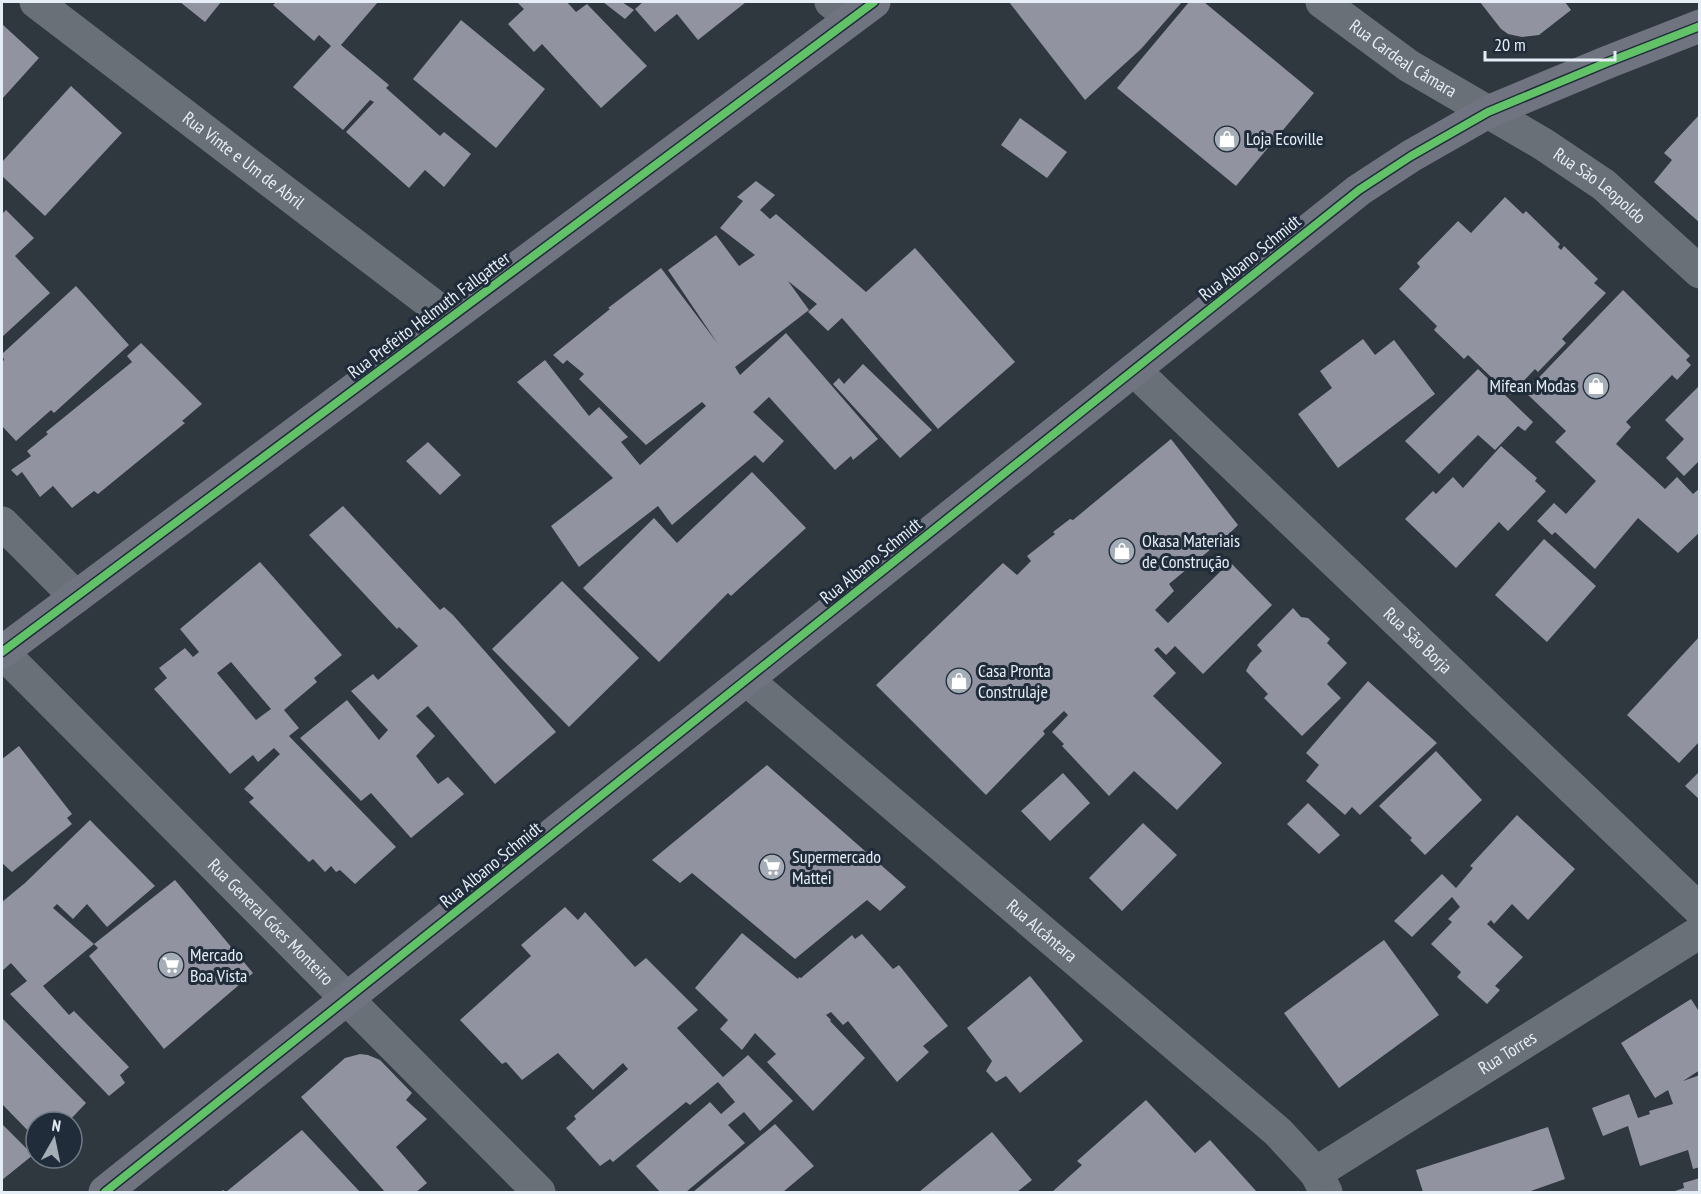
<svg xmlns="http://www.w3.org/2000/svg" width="1701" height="1194" font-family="'PT Sans Narrow',sans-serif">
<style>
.building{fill:#9193a0;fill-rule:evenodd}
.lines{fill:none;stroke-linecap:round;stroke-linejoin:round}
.minor{stroke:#6a7077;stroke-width:33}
.tertiary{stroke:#6a7077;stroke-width:33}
.primary{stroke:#707380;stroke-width:33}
.cycleway-casing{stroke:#202c3a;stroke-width:11}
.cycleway{stroke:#61c268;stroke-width:8}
.labels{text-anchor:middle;stroke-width:6;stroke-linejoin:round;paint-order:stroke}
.street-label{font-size:18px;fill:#e5edf7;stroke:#202c3a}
.poi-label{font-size:18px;fill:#e5edf7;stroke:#202c3a;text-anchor:start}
</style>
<rect width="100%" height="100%" fill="#2f373f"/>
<g class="building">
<path d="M180,2H221L205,22Z"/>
<path d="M276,2H378L341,45L389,85L386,88L440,136L444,132L471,154L444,187L425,170L409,188L346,132L374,102L370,100L343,130L293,87L331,46L319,35L314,41L273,5Z"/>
<path d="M517,2H567L576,12L587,4L647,66L601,108L542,44L534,52L508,24L524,9Z"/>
<path d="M603,2H622L634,10L625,19Z"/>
<path d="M643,2H746L698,40L677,14L655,32L635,9Z"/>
<path d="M1009,2H1182L1141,49L1085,100Z"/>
<path d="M1189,2H1204L1314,93L1236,186L1117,88Z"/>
<path d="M1480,2H1565L1571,10L1539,35L1522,37L1508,34L1501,29Z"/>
<path d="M461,20L545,89L496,148L413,79Z"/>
<path d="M2,24L39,58L2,99Z"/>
<path d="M71,86L122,133L45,216L2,176V162Z"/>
<path d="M1700,114V223L1654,182L1672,160L1664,153Z"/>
<path d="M1020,118L1067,152L1047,178L1001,145Z"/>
<path d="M756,181L775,195L760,210L770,219L776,214L866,292L915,248L1015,362L938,429L842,318L828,331L808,312L817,304L788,281L809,310L735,367L740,375L786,333L878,439L853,460L851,456L835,470L769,397L753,412L784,441L763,463L755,455L672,525L658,506L579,567L551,526L613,478L517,382L545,360L589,416L599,407L628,437L621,442L640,465L706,406L702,402L646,445L579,379L584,374L567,360L563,364L553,355L610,309L608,308L661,268L718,344L668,270L716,235L739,266L755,255L720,228L743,201L737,197Z"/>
<path d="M1505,197L1523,214L1526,211L1560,244L1558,247L1561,250L1564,246L1598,279L1594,283L1606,293L1562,339L1566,343L1538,372L1535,369L1510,395L1468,355L1464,359L1434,330L1437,326L1399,289L1420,267L1417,263L1458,221L1471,233Z"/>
<path d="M6,210L34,238L15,256L50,293L2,337V214Z"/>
<path d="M76,286L129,345L54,413L51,410L16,441L2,426V362L4,360L2,354Z"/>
<path d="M1623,290L1690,356L1686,360L1691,365L1677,380L1672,375L1626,422L1631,427L1616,444L1665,489L1677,477L1693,494L1700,488V532L1678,553L1638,518L1595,569L1555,532L1552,535L1537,521L1554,503L1566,514L1596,481L1555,442L1566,431L1525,392Z"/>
<path d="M1363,339L1375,355L1394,340L1435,394L1338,468L1298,414L1332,388L1320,371Z"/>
<path d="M141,343L202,404L182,421L185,423L98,494L94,491L72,508L53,486L40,497L22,472L17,476L11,470L31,456L27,451L48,434L46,432L132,362L127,356Z"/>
<path d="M863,364L932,430L900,458L833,384L839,378L844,384Z"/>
<path d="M1478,369L1533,422L1525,431L1518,426L1495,450L1478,435L1439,474L1405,441Z"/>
<path d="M1700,385V460L1684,476L1666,458L1684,439L1665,420Z"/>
<path d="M1171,439L1238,525L1218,545L1217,544L1169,584L1174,591L1155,610L1168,623L1230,562L1272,605L1203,674L1175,646L1166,655L1158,647L1154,650L1176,673L1153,696L1222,763L1177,810L1134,771L1109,796L1062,746L1064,744L1052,732L1068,715L1064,711L1043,731L1045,734L986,795L876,685L1003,563L1017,575L1031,561L1027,556L1055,534L1053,532L1070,519L1073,520Z"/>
<path d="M428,442L461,475L440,495L406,461Z"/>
<path d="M1501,446L1537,478L1535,481L1546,491L1508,531L1499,522L1456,568L1405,519L1433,491L1436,494L1453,477L1463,488Z"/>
<path d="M752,472L806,528L731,596L728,593L659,662L583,588L654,518L677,543Z"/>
<path d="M343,506L440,610L444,607L453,615L556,732L495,784L428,706L416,716L435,736L416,756L438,784L448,777L464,794L411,838L371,793L361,801L300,738L347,700L379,740L388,730L351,691L373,674L378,680L418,646L399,627L397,629L309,535Z"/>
<path d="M1544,539L1596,586L1547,642L1495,595Z"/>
<path d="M260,562L342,655L314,678L317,682L284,710L299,728L289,736L396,847L355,884L340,870L336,872L331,866L325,872L313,859L309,862L249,802L254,798L244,789L280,754L274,748L258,762L253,755L230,774L154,689L167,678L159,668L185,648L193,657L199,652L180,629ZM231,662L271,709L256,720L217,673Z"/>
<path d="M562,581L639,658L569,727L492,649Z"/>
<path d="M1293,608L1301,617L1308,618L1330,639L1327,643L1347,663L1327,684L1341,698L1302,736L1264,698L1268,694L1246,671L1250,663L1262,651L1257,645Z"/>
<path d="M1700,636V741L1679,763L1627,715Z"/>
<path d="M1368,681L1437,743L1360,815L1352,807L1345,815L1306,781L1319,765L1306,753Z"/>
<path d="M19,746L72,814L67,818L72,824L12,872L2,863V759Z"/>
<path d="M1436,751L1482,800L1425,855L1410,840L1412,838L1379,806Z"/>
<path d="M767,765L906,887L880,911L867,900L795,959L692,873L680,883L652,860Z"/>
<path d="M1700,771V800L1685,786Z"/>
<path d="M1063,773L1090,803L1050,841L1021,811Z"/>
<path d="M1308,803L1340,835L1319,854L1287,824Z"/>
<path d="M1517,815L1575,869L1528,920L1512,904L1494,924L1491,920L1487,924L1523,957L1495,986L1500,990L1487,1004L1457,977L1461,972L1431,944L1452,922L1448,919L1460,907L1452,897L1412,937L1394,921L1442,874L1456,888L1473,868L1470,866Z"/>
<path d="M90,820L155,886L107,927L87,904L73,919L57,904L53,908L94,944L43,986L69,1015L74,1011L129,1067L120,1075L125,1083L109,1096L10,994L27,981L11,963L2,971V902L25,883Z"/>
<path d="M1143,823L1177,855L1122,911L1089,878Z"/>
<path d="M175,880L253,973L164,1049L89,956L98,948L94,944Z"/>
<path d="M565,907L578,920L585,912L635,967L646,958L698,1010L677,1028L723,1077L748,1055L793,1101L760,1131L744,1112L728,1125L745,1143L686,1192H660L636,1166L710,1102L721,1114L735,1102L718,1082L690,1105L686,1102L613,1162L610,1159L600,1166L566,1128L576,1119L574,1116L628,1069L623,1063L593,1090L558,1053L522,1080L506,1062L502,1064L460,1020L531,956L521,945Z"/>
<path d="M742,933L798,979L799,977L801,978L852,935L855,939L862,934L893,969L899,965L948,1026L923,1046L929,1052L897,1082L848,1021L843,1025L831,1012L826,1015L831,1020L830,1021L865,1058L813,1111L767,1062L776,1054L755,1033L742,1050L720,1029L728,1020L695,988Z"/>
<path d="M1384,940L1439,1015L1339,1088L1284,1013Z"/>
<path d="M1030,976L1083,1041L1020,1093L1006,1076L996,1082L986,1071L992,1061L967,1028Z"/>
<path d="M1691,999L1700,1013V1070L1683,1081L1700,1075V1167L1693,1169L1688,1150L1640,1166L1628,1126L1603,1136L1592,1108L1629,1094L1638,1118L1650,1114L1649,1111L1673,1104L1668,1090L1655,1098L1621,1043Z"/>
<path d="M3,1019L86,1103L68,1122H36V1139L2,1104Z"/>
<path d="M360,1054L368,1055L380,1060L412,1093L406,1100L427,1119L396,1147L427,1183L416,1192H385L301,1097L345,1058Z"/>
<path d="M1146,1100L1195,1153L1210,1140L1257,1192H1052L1082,1165L1077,1161Z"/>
<path d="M2,1124L33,1155L2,1180Z"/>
<path d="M775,1124L814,1166L783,1192H693Z"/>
<path d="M1548,1127L1565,1179L1528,1192H1423L1416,1170Z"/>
<path d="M302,1130L360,1192H220L223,1190L226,1192Z"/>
<path d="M992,1132L1032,1180L1017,1192H919Z"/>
<path d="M1700,1178V1192H1672L1684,1188L1683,1183Z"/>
</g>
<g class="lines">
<g class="minor">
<path id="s1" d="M36,2L450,318"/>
<path d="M831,2L852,18"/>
<path id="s2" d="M1322,2L1409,66L1488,112"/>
<path id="s3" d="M1134,370L1700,910"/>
<path d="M2,523L76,597"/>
<path id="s4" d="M2,652L539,1192"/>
<path id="s5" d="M747,680L1278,1132L1316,1173L1326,1192"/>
<path id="s6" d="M1316,1173L1700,932"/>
</g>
<path class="tertiary" id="s7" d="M1488,112L1543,144L1604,185L1700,272"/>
<g class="primary">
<path d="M2,652L874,2"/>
<path d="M105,1192L1359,190L1411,156L1488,112L1608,62L1700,26"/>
</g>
<g class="cycleway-casing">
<g id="cycleway">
<path d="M2,652L874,2"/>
<path d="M105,1192L1359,190L1411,156L1488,112L1608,62L1700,26"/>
</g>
</g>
<use href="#cycleway" class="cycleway"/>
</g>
<defs>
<g id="shop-disc" transform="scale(1.35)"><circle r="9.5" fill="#a5adb7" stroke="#202c3a"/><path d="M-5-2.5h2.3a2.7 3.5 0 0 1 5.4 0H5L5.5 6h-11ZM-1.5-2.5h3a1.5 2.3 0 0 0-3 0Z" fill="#fff"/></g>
<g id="supermarket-disc" transform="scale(1.35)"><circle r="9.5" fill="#a5adb7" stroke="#202c3a"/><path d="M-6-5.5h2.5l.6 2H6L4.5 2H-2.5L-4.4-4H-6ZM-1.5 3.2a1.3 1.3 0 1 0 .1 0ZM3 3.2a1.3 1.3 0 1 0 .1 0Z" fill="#fff"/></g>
</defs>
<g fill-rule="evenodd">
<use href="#shop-disc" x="1227" y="139"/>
<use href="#shop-disc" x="1596" y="386"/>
<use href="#shop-disc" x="1122" y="551"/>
<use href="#shop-disc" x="959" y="681"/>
<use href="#supermarket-disc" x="772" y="867"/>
<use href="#supermarket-disc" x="171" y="965"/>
</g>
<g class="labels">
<g class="street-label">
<text dy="6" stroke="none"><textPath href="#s2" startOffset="99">Rua Cardeal Câmara</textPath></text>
<text dy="6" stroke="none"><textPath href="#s1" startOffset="261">Rua Vinte e Um de Abril</textPath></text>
<text dy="6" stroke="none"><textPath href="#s7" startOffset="134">Rua São Leopoldo</textPath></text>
<text transform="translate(1250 258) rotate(-39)" y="6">Rua Albano Schmidt</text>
<text transform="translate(429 315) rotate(-37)" y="6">Rua Prefeito Helmuth Fallgatter</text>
<text transform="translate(871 561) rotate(-39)" y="6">Rua Albano Schmidt</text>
<text dy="6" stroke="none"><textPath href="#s3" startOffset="392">Rua São Borja</textPath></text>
<text transform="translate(491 865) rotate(-39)" y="6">Rua Albano Schmidt</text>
<text dy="6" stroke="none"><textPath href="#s4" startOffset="381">Rua General Góes Monteiro</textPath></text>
<text dy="6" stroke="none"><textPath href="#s5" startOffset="387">Rua Alcântara</textPath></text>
<text dy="6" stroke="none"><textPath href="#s6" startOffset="226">Rua Torres</textPath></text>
</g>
<g class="poi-label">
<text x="1246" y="145">Loja Ecoville</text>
<text x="1576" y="392" text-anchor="end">Mifean Modas</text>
<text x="1142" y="547">Okasa Materiais<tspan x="1142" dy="21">de Construção</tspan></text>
<text x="978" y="677">Casa Pronta<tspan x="978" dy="21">Construlaje</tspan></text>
<text x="792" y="863">Supermercado<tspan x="792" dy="21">Mattei</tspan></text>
<text x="190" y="961">Mercado<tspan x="190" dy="21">Boa Vista</tspan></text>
</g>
</g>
<rect width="1701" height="1194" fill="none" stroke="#e5edf7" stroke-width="6"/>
<g transform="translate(54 1140) rotate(9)"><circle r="28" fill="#202c3a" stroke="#6f7986" stroke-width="1.5"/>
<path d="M0-4.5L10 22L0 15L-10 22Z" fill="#a5adb7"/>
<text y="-9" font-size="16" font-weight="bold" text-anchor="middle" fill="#e5edf7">N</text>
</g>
<path d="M1485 51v9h130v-9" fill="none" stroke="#e5edf7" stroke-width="3"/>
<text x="1494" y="51" font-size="18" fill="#e5edf7" stroke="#202c3a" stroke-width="4.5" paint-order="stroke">20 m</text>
</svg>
